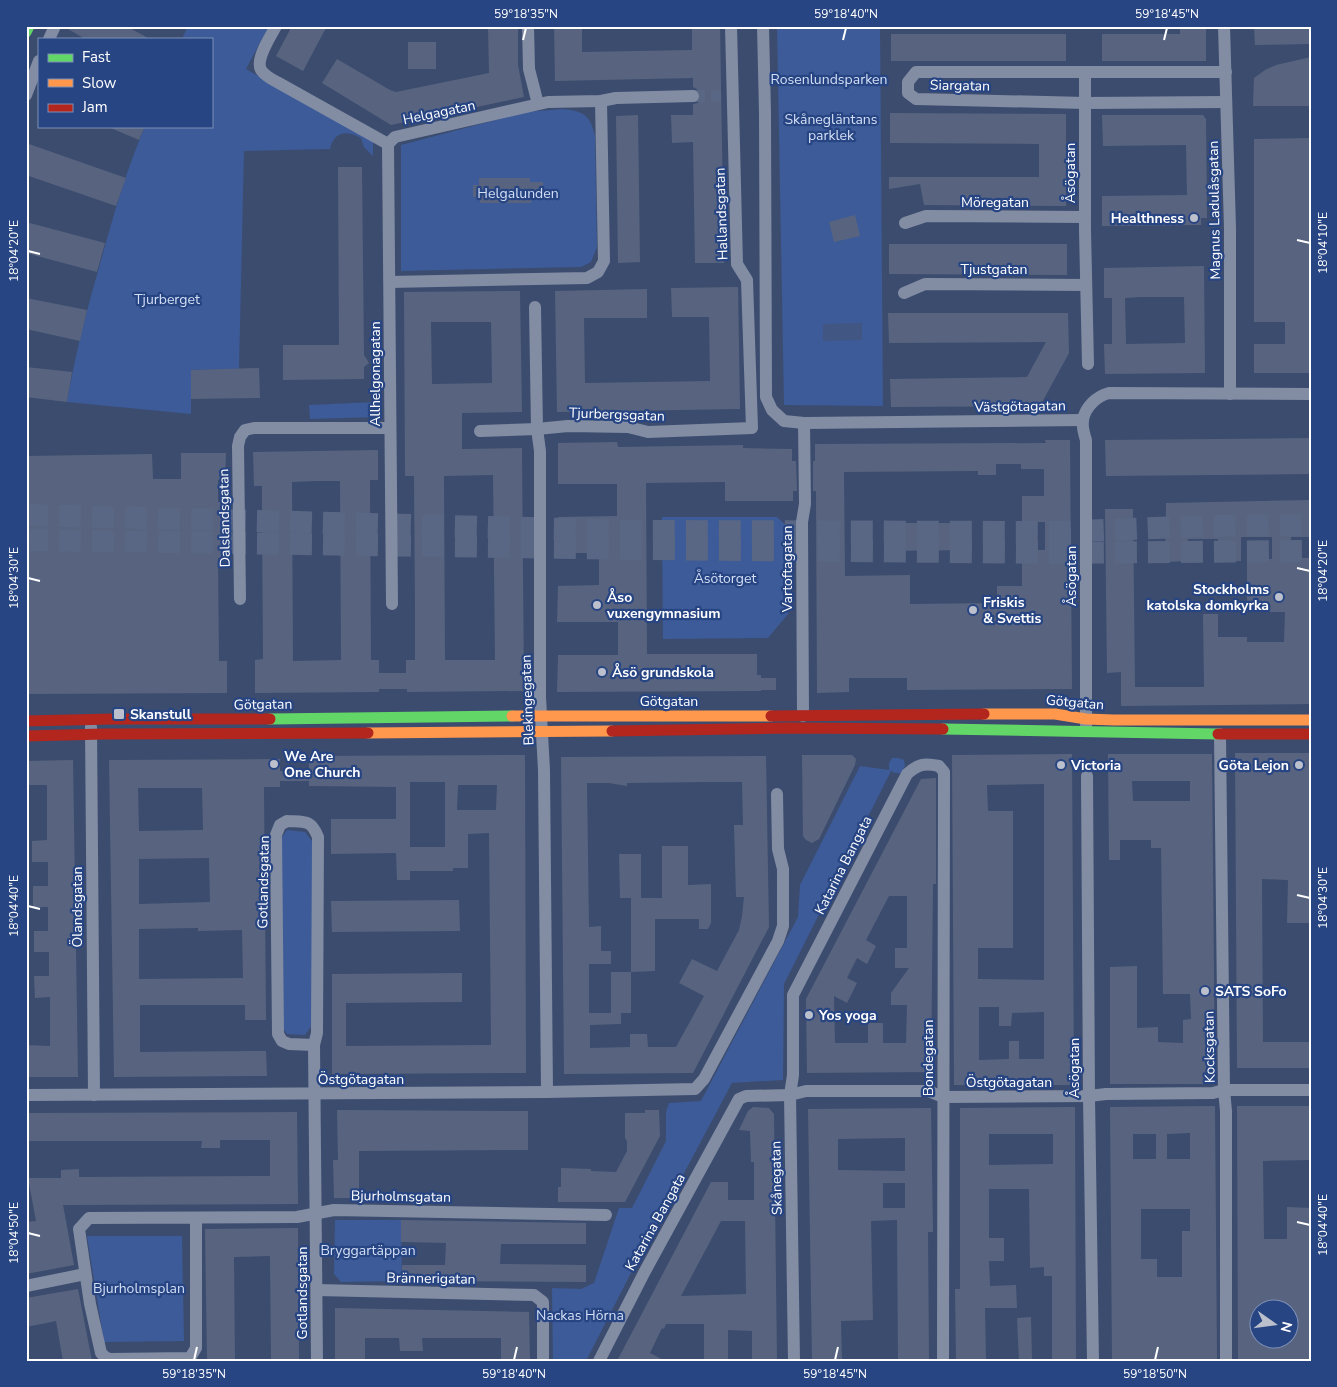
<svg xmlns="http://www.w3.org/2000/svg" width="1337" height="1387" font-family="'Nunito Sans',sans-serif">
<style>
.green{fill:#3c5b98}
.water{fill:#415682}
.building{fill:#58647f;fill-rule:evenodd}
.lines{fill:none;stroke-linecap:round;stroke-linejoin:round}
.street-tunnel{stroke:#596784;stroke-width:12;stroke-dasharray:12 6;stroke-linecap:butt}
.highway-tunnel{stroke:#596784;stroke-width:22;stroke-dasharray:22 11;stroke-linecap:butt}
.street{stroke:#828da4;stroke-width:12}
.fast{stroke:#63d668;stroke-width:11}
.slow{stroke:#ff974d;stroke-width:11}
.jam{stroke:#b3261e;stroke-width:11}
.ticks{fill:none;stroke:#fff;stroke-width:2}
.poi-dot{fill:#bbc0cc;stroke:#274483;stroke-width:2}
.labels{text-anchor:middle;stroke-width:4.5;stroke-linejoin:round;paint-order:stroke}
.park-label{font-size:14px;fill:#d3dff5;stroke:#274483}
.street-label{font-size:14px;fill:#fff;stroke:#274483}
.poi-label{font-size:14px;font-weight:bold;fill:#fff;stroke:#274483;text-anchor:start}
.neatline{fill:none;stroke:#fff;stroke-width:2}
.ticks-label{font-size:12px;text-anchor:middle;fill:#fff}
</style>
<rect width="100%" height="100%" fill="#3c4c6e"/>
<g class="green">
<path d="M188,26H269L246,69L373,141V156L364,147L361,138C347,130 334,131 330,149L244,151L239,369L191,370V414L67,402C75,355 87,309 100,264C113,217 126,171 145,126H211V39H182Z"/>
<path d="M777,26H880L883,406L784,405Z"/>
<path d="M562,109C584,111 590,115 595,136L597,247L591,262L581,267L401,271V145L526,112Z"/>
<path d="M376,402L377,417L310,419L309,405Z"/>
<path d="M662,517H777L789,528L788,614L768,638L663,639Z"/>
<path d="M892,758H898L904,760L905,766L901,773H895L891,771L784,984L783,1080L732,1083L633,1269L586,1361H553L552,1288L581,1289L594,1283L619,1208H632L666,1141V1112L669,1103L701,1101L798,917L800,885L860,766L889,770V763Z"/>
<path d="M287,830L305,832L312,841V1025L305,1035L287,1034L281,1026L280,840Z"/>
<path d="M335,1220H401L402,1281L341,1282L334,1274Z"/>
<path d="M87,1236H182L184,1341L104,1342Z"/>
</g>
<path class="water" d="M862,323V340L823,341V324Z"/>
<g class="building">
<path d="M63,26H126L150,39H85Z"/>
<path d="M292,26H327L303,71L276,56Z"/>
<path d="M488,26H518V65L524,97L391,125L322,83L337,59L390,90L396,92L489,73Z"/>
<path d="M554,26H582V52L692,50V26H720L724,263H695L693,142L672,143L671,115H693V104L698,103L700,99L701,95L700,91L693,87V78L555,81Z"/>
<path d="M1180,26H1206V61H1102V34H1180Z"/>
<path d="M1254,26H1311V44L1255,45Z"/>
<rect x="891" y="34" width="175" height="27"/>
<rect x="408" y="42" width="28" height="27"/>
<path d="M1311,57V106H1253L1254,78L1265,70L1276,65Z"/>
<path d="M890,113L1066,114V206L924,205L920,184L889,189V177H1039V144L890,143Z"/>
<path d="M638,115L640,262L618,263L616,116Z"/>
<path d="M1102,115H1203L1206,119L1207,218H1201V225L1102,226V196L1187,195L1186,145L1103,146Z"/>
<path d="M106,126H145L139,140Z"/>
<path d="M1311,138V373H1254V344H1285V322H1254V139Z"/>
<path d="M26,143L126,178L116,206L26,175Z"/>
<path d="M338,167H362L364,355L369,363L364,367V379L283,380V345H339Z"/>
<path d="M479,178H530V182H543V198H531V203H480V197H473V185H479Z"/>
<path d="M855,215L860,236L834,242L829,222Z"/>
<path d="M26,222L105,243L97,272L26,253Z"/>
<path d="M889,244H1067V275L889,274Z"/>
<path d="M1204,266L1205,373L1105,374L1104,344H1112V298H1104V268ZM1140,297H1184L1185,343L1126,344L1125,298Z"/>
<path d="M738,287L740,409L557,412L555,291L647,289V318H584L585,383L710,381L709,317H672L671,288Z"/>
<path d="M520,291L522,412L462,413V449L522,448L524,691L407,692V689H379V692L255,693V660L263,659L262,515V486H254L253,452L378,450V480H370L371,660H379V673H406V660H415V608L414,476H405L404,292ZM431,322H491L492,383L432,384ZM493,475L495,660H445L444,476ZM316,481H340L341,660L293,661L292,482Z"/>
<path d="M26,298L87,310L80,341L26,329Z"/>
<path d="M888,313H1068L1069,353L1040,406L891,407L890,379L1027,377L1046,342L889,343Z"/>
<path d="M26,367L72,372L67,402L26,397Z"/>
<path d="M259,368L260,398L191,399V370Z"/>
<path d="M1311,438V474L1106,476L1105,440Z"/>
<path d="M1045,440H1070L1072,689L907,690V678H849V692L817,693L816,491H813V461H815V444L1046,443ZM996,464H1021V469H1044V496H1022V522H1045V550H1022V586H997V603L910,604V575L845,576L844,472L978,471V475H996Z"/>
<path d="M617,442L618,447L743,445V448L792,449V461H796L797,491H793V501H725V482L646,483L647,654H757V675H761V678H776V690H761V691L557,692L558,655H618V622H557L558,586L599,585V553H558V517L617,516V484H558V443Z"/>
<path d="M181,453H226L225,481L218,480V502H225L226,558H218L219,661H227V693L26,694V456L152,454L153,479H181Z"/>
<path d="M1311,500V537H1291V558H1311V704L1121,706V672L1107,673L1105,509H1133L1135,687H1204L1203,614H1218V637H1247V642H1284L1285,612H1247V559H1272V537H1241V561H1218V539H1188V561L1165,562L1166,503Z"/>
<path d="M884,523H971L972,550L884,551Z"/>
<path d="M1235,753H1311L1310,923H1287L1288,880L1262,879L1263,1042H1311V1068H1237Z"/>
<path d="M1072,754L1074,1085H954L952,755ZM1044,784V980L978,979V948H1013V811H988L987,785ZM979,1007H999V1026H1011L1012,1013L1044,1012V1059H1019V1041H1009V1059L979,1060Z"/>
<path d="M1108,754H1212L1215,1084H1110V967L1137,966V1028L1158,1027V1042L1183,1043V1020L1191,1019L1190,994H1163L1161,848H1151V840H1120V860H1109ZM1132,781H1190V801H1133Z"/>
<path d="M525,755L526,1073L332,1074V974L462,973V1002L346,1003V1046L491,1045L489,833L468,834V868H453V871H410V880H397L396,853L331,854V819H396V787L309,786V781H280V787H264L266,1020H245V1005H140V1052L266,1051L267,1076L114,1077L109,760L280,759V771H309V756ZM410,782H445V847H410ZM458,785H497L496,810H457ZM138,788H202L203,830L139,831ZM209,858L210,902L139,904V859ZM198,928V931L242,930L243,978L139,979V929Z"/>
<path d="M802,755H852L856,759L855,765L819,839L812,843L806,840L803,836Z"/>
<path d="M766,756L769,927L693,1073L564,1074L561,757ZM709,782H742L743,825H734L736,897H744L742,916L739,930L717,971L692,959L679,983L704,996L676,1047H648L647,1034H630V1047L590,1048V1025L621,1024V1013H631V972H611V1013H589V964H611V951H601V926L589,927L587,783H609L627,786V783Z"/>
<path d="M73,760L78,1077H26V1045L50,1046V997L35,998L34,976H49V952H34V931H48V907H33V886H48V862H32V841L47,840V785H26V761Z"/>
<path d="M936,778V884H933L931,1072L807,1073L806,999L921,779ZM889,896H907V948H895V968H909L891,993V1005H907L906,1043H883V1023H868V1043H835L834,996L847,1003L857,983L847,978L857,958L867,964L876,946L866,940Z"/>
<path d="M662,846H688V885L711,884V923L708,929H699V919H655V971L631,972V898H620L619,854H641V898H662Z"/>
<path d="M459,900L460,931L332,932L331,901Z"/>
<path d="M1215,1106L1217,1361H1181V1360L1112,1361L1110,1107ZM1190,1133V1159H1167V1134ZM1133,1134H1156V1159H1133ZM1141,1209H1190V1231H1182V1277H1157V1259H1141Z"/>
<path d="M1237,1106H1311V1160L1263,1161L1264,1239H1287V1207L1311,1208V1361H1238ZM1260,1310H1290V1343H1265V1340H1260Z"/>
<path d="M753,1107L769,1108L774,1114L777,1361H752V1331L728,1330V1361H704V1324H666L664,1329L662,1328L650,1353L665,1361H617L711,1182H728V1200H754V1162H751L750,1131L739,1130L748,1111ZM721,1221H745L746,1294L681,1296Z"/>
<path d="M1075,1107L1076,1361H1052V1276H1044V1267L1030,1268L1029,1189H989V1238H1004V1261H989L990,1286L1016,1285L1017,1308H985L986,1361H956L955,1289H960V1108ZM989,1134H1053V1164L989,1165Z"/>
<path d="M931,1108L933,1232H928L929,1361H898L897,1220L871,1221L873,1320L841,1321L842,1361H812L808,1109ZM905,1138V1171L838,1170V1139ZM883,1183H905V1208H883Z"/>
<path d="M337,1110L528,1111V1150L359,1151V1198H334L333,1160H338Z"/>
<path d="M645,1110H659L660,1136L625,1202H558V1187H561V1168L591,1169V1171L616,1172L627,1151V1141L625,1138V1113H645Z"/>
<path d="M297,1112L298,1204L63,1205L74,1265L26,1274V1222L36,1221L28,1178H61V1170L79,1169V1177L270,1176V1140H220V1148H201L202,1141H26V1113Z"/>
<path d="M401,1220L586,1223V1244H501L500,1264L586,1265V1282L402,1281V1265H445L446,1243L401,1242Z"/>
<path d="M298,1228L299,1361H271L270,1256L234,1257L235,1361H207L205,1229Z"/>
<path d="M78,1289L92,1361H63L56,1321L26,1327V1298Z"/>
<path d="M335,1308L529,1312L530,1361H501V1338H422L423,1351H400L399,1338H365V1361H335Z"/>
<path d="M1031,1317L1032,1361H1019L1017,1318Z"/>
</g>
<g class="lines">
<path class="street-tunnel" d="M693,96H721"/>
<g class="highway-tunnel">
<path d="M26,515L642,531L1056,532L1207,526L1311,525"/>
<path d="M26,540L641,549L1056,553L1311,551"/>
</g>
<g class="street">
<path d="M276,26C271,36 255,59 261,70C265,76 271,79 277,82L388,144"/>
<path d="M528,26L529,69L538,104"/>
<path d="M763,26L765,113L766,397L772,410L784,421L804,423L1083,420"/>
<path d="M1224,26L1230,228V394"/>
<path d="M49,39L55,26"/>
<path d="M1226,72H916L908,82V93L916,99L1085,103L1226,102"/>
<path d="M1085,73V230L1088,364"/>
<path d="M26,95L39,61"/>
<path d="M388,144L392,604"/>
<path d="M388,144L395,137L548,102L601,101L616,98L693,96"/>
<path d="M905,223L926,216L1085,217"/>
<path d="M390,282L587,278L598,272L604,261L601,101"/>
<path d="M904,293L925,284L1086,285"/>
<path d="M535,307L537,429L540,451V697L544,770L547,1092"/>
<path d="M480,431L537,429L568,426L628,427L648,432L752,428L747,280L737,264L731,26"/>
<path d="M240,599L238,446L240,437L245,430L254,428H390"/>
<path d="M803,716L802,522L805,504L804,423"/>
<path d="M1086,726V440C1084,434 1082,427 1083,420C1085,407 1097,396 1109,393L1311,394"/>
<path d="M91,727L94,1095"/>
<path d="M1220,734L1224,1090L1226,1111V1361"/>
<path d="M1087,776L1089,1096L1093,1361"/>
<path d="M287,821C304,822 311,819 318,837L317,1033L314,1045L289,1044L282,1041L278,1034L276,835L280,825Z"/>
<path d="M314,1045L317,1361"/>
<path d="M26,1095L547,1092L695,1089L704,1079L778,941L783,926V869L778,849L777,794"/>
<path d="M196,1218V1348L190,1358L110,1359L105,1357L101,1353L90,1304L79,1229L89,1218L297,1217L334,1210L606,1215"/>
<path d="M26,1286L85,1274"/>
<path d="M317,1290L534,1295L543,1302V1361"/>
<path d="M599,1361L644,1273L739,1099L746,1096L790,1095L806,1091H928L943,1097L1089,1096L1106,1094L1213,1093L1224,1090H1311"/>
<path d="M794,1361L790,1095L793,1075V995L907,774C918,764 924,763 939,766L944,772L943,1361"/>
</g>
<g class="fast">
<path d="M26,32L29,26"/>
<path d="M270,719L512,716"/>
<path d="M943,729C1035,730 1126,733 1218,734"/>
</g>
<g class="slow">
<path d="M984,714H1055L1086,719L1114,720H1311"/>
<path d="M512,716H771"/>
<path d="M368,733L612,731"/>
</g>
<g class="jam">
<path d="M771,716L984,714"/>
<path d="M26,721L113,719H270"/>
<path d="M612,731L787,728L943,729"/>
<path d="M1218,734H1311"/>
<path d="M26,736L104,734L368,733"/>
</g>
</g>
<path class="ticks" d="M523,40L526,28M843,40L846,28M1164,40L1167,28M1297,240L1310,243M28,251L40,254M1297,568L1310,571M28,578L40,581M1297,895L1310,898M28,906L40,909M1297,1222L1310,1225M28,1233L40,1236M194,1360L197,1347M514,1360L517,1347M835,1360L838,1347M1155,1360L1158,1347"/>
<g class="poi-dot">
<circle cx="1194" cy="218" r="5"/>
<circle cx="1279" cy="597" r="5"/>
<circle cx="597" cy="605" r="5"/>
<circle cx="973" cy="610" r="5"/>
<circle cx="602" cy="672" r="5"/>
<rect x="113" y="708" width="12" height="12" rx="2.5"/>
<circle cx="274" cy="764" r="5"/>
<circle cx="1061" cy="765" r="5"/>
<circle cx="1299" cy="765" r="5"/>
<circle cx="1205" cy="991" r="5"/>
<circle cx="809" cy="1015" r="5"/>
</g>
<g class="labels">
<g class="park-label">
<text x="829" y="84">Rosenlundsparken</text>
<text x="831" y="124">Skånegläntans<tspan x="831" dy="16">parklek</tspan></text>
<text x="518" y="198">Helgalunden</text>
<text x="167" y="304">Tjurberget</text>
<text x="725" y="583">Åsötorget</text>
<text x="368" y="1255">Bryggartäppan</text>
<text x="139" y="1293">Bjurholmsplan</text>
<text x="580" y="1320">Nackas Hörna</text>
</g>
<g class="street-label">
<text transform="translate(960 85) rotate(1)" y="5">Siargatan</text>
<text transform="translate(439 112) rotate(-12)" y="5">Helgagatan</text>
<text transform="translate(1070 173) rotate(-90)" y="5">Åsögatan</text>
<text x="995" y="207">Möregatan</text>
<text transform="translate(1214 210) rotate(-91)" y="5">Magnus Ladulåsgatan</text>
<text transform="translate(721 214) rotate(-92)" y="5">Hallandsgatan</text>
<text x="994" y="274">Tjustgatan</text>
<text transform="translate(375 374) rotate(-90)" y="5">Allhelgonagatan</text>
<text transform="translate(1020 406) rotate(-1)" y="5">Västgötagatan</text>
<text transform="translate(617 414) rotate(2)" y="5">Tjurbergsgatan</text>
<text transform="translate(224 518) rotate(-91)" y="5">Dalslandsgatan</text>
<text transform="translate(787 569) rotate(-90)" y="5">Vartoftagatan</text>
<text transform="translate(1071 576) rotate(-90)" y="5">Åsögatan</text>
<text transform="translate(527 700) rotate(-92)" y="5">Blekingegatan</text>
<text x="669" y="706">Götgatan</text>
<text transform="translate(1075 702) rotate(5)" y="5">Götgatan</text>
<text transform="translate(263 704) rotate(-1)" y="5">Götgatan</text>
<text transform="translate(843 865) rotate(-63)" y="5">Katarina Bangata</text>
<text transform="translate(263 882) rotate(-89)" y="5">Gotlandsgatan</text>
<text transform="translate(77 907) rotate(-90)" y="5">Ölandsgatan</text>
<text transform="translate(1209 1047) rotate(-91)" y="5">Kocksgatan</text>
<text transform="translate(928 1058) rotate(-90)" y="5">Bondegatan</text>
<text transform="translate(1074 1068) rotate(-90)" y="5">Åsögatan</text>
<text x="361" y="1084">Östgötagatan</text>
<text x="1009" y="1087">Östgötagatan</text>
<text transform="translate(776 1178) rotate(-91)" y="5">Skånegatan</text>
<text transform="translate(401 1196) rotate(1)" y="5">Bjurholmsgatan</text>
<text transform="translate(655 1222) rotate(-61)" y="5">Katarina Bangata</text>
<text transform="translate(431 1278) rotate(1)" y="5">Brännerigatan</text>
<text transform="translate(302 1293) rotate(-90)" y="5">Gotlandsgatan</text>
</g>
<g class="poi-label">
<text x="1184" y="223" text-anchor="end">Healthness</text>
<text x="1269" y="594" text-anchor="end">Stockholms<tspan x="1269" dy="16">katolska domkyrka</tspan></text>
<text x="607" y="602">Åso<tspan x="607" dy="16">vuxengymnasium</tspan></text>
<text x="983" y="607">Friskis<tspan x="983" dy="16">&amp; Svettis</tspan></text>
<text x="612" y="677">Åsö grundskola</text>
<text x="130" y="719">Skanstull</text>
<text x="284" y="761">We Are<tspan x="284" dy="16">One Church</tspan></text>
<text x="1071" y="770">Victoria</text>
<text x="1289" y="770" text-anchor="end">Göta Lejon</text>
<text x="1215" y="996">SATS SoFo</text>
<text x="819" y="1020">Yos yoga</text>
</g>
</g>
<rect width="1337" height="1387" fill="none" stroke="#274483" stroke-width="55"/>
<rect x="38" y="38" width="175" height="90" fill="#274483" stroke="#7d8fb5"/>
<rect x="48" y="54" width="25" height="8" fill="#63d668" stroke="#7d8fb5"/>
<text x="82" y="62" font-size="15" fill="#ffffff">Fast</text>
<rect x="48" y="79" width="25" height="8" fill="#ff974d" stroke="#7d8fb5"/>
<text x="82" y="88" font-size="15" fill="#ffffff">Slow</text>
<rect x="48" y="104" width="25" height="8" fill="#b3261e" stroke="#7d8fb5"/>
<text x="82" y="112" font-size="15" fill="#ffffff">Jam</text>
<g transform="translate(1274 1324) rotate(104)"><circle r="24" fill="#274483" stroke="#7d8fb5"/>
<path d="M0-4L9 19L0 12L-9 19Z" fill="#bbc0cc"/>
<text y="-8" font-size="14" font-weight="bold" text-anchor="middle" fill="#ffffff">N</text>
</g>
<rect x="28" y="28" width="1282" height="1332" class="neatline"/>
<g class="ticks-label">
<text x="526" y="18">59°18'35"N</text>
<text x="846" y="18">59°18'40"N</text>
<text x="1167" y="18">59°18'45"N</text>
<text transform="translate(1323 243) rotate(-90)" y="4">18°04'10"E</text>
<text transform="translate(14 251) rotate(-90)" y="4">18°04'20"E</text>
<text transform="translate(1323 571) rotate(-90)" y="4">18°04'20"E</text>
<text transform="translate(14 578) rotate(-90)" y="4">18°04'30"E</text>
<text transform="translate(1323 898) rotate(-90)" y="4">18°04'30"E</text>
<text transform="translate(14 906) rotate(-90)" y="4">18°04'40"E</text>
<text transform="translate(1323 1225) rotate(-90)" y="4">18°04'40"E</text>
<text transform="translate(14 1233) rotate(-90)" y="4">18°04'50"E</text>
<text x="194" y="1378">59°18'35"N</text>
<text x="514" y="1378">59°18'40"N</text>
<text x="835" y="1378">59°18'45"N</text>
<text x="1155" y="1378">59°18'50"N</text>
</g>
</svg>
